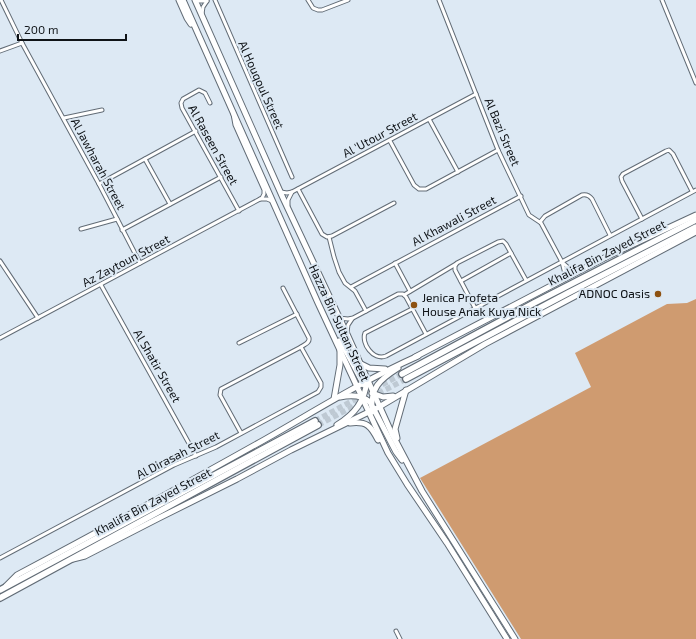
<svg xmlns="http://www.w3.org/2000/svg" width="696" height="639" font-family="'Exo 2',sans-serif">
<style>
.forest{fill:#cf9b70}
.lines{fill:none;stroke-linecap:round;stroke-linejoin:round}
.trunk-tunnel{stroke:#bec9d3;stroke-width:5.5;stroke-dasharray:5.5 3;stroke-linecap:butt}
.minor-casing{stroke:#626c76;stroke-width:5}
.primary-casing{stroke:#626c76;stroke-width:7}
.trunk-casing{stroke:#626c76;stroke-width:8}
.minor{stroke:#fff;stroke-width:3}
.primary{stroke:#fff;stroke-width:5}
.trunk{stroke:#fff;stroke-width:5.5}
.poi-dot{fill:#8d5110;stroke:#dde9f4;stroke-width:1.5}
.labels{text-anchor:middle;stroke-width:4;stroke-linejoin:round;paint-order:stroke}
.street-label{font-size:12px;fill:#0f1317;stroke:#dde9f4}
.poi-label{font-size:12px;fill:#0f1317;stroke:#dde9f4;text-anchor:end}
</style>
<rect width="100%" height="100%" fill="#dde9f4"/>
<path class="forest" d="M696,299V639H521L420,478L591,387L575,353L667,304L687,303Z"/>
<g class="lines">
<g class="trunk-tunnel">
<path d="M315,421L402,374"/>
<path d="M318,425L406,379"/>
</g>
<g class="minor-casing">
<g id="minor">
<path d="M1,0L22,43L99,184L140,263"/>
<path d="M215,0L292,177"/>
<path d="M308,0L313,8L318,10H322L348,0"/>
<path d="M439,0L498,150L529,215L541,223L562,262L565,274L563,279"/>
<path d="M662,0L696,83"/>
<path d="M195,1H207"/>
<path d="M202,14L203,7L207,1"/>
<path d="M0,51L22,43"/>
<path d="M210,103L205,93L199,90L183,99L181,103L182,108L239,211"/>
<path d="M64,118L102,110"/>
<path d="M429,119L458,172"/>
<path d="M390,141L414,185L419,189H426L498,150"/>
<path d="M145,159L170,204"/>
<path d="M99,184L196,131"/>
<path d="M298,189L322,234L327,237L332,236L394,203"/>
<path d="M281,192L287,193L292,192L476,94"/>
<path d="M260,199H267L272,201"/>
<path d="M288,205V200L292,192"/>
<path d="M642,219L622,181L621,177L623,174L666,151L669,150L673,154L692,191"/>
<path d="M540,222L545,216L582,195C586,194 589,195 592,199L610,235"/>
<path d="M81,229L117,219"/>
<path d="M122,230L221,177"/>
<path d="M329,237L334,257L339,272L345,283L355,291L366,311"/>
<path d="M0,261L38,318"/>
<path d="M562,262L571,270L580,269"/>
<path d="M395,263L410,291"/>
<path d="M461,281L511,253"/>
<path d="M101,285L196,456"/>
<path d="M351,287L521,196"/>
<path d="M404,295L456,264"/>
<path d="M475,308L455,270V266L457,263L498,242L503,241L506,244L526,280"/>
<path d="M412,309L365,333C361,343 373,361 386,356L696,190"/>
<path d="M339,318L348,319L353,318L398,294H403L406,297L426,334"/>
<path d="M347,332L348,325L352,319"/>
<path d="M0,338L262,198L264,194V190L235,125L233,114"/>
<path d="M239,343L297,314"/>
<path d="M241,433L220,395L221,389L301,347C305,344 310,343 309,338L283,288"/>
<path d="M0,558L174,465L216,447L318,392L321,387V383L301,347"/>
<path d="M396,631L400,639"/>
</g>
</g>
<g class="primary-casing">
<g id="primary">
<path d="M179,0L187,18L191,24"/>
<path d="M183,0L318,303L388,453L407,484L447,543L507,639"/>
<path d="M195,0L283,198L347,334L392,434L422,491L515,639"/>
<path d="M339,341L348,355L364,385"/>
<path d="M415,357L610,255L696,215"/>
<path d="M361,364L369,368L385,369"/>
<path d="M372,393L383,397L393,396"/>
<path d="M340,397C350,395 362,395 370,402L396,452L402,460"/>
<path d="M334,399L340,365V351"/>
<path d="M372,412C370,388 379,380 398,368"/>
<path d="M350,423C367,421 371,426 378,440"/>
<path d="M337,425C355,414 365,401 367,380"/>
<path d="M397,438L395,429L406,390"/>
<path d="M73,559L85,556L159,518L237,479L291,450L379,407L485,344L696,232"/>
<path d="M6,586L17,575C100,531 182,486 264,440C315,411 364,380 418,356"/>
</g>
</g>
<g class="trunk-casing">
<g id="trunk">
<path d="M402,374L534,303L696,220"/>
<path d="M406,379L568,293L696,227"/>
<path d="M0,590L315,421"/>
<path d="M0,598L318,425"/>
</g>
</g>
<use href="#minor" class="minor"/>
<use href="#primary" class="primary"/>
<use href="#trunk" class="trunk"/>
</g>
<g class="poi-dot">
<circle cx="658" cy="294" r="4"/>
<circle cx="414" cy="305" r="4"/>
</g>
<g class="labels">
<g class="street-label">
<text transform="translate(261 85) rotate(66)" y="4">Al Houqoul Street</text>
<text transform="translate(502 132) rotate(67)" y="4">Al Bazi Street</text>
<text transform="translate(380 135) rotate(-28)" y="4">Al 'Utour Street</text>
<text transform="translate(213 145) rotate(61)" y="4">Al Raseen Street</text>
<text transform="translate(98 164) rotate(62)" y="4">Al Jawharah Street</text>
<text transform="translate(454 221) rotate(-28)" y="4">Al Khawali Street</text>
<text transform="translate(607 253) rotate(-27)" y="4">Khalifa Bin Zayed Street</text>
<text transform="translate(126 261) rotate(-28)" y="4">Az Zaytoun Street</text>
<text transform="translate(339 323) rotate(65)" y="4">Hazza Bin Sultan Street</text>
<text transform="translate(157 366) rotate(60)" y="4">Al Shatir Street</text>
<text transform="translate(178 455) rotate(-27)" y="4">Al Dirasah Street</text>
<text transform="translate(153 502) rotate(-28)" y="4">Khalifa Bin Zayed Street</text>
</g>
<g class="poi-label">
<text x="650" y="298">ADNOC Oasis</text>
<text x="422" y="302" text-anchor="start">Jenica Profeta<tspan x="422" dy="14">House Anak Kuya Nick</tspan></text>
</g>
</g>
<path d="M18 34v6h108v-6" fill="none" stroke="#0f1317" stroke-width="2"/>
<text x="24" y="34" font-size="12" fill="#0f1317" stroke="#dde9f4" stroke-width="3" paint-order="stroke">200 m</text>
</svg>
